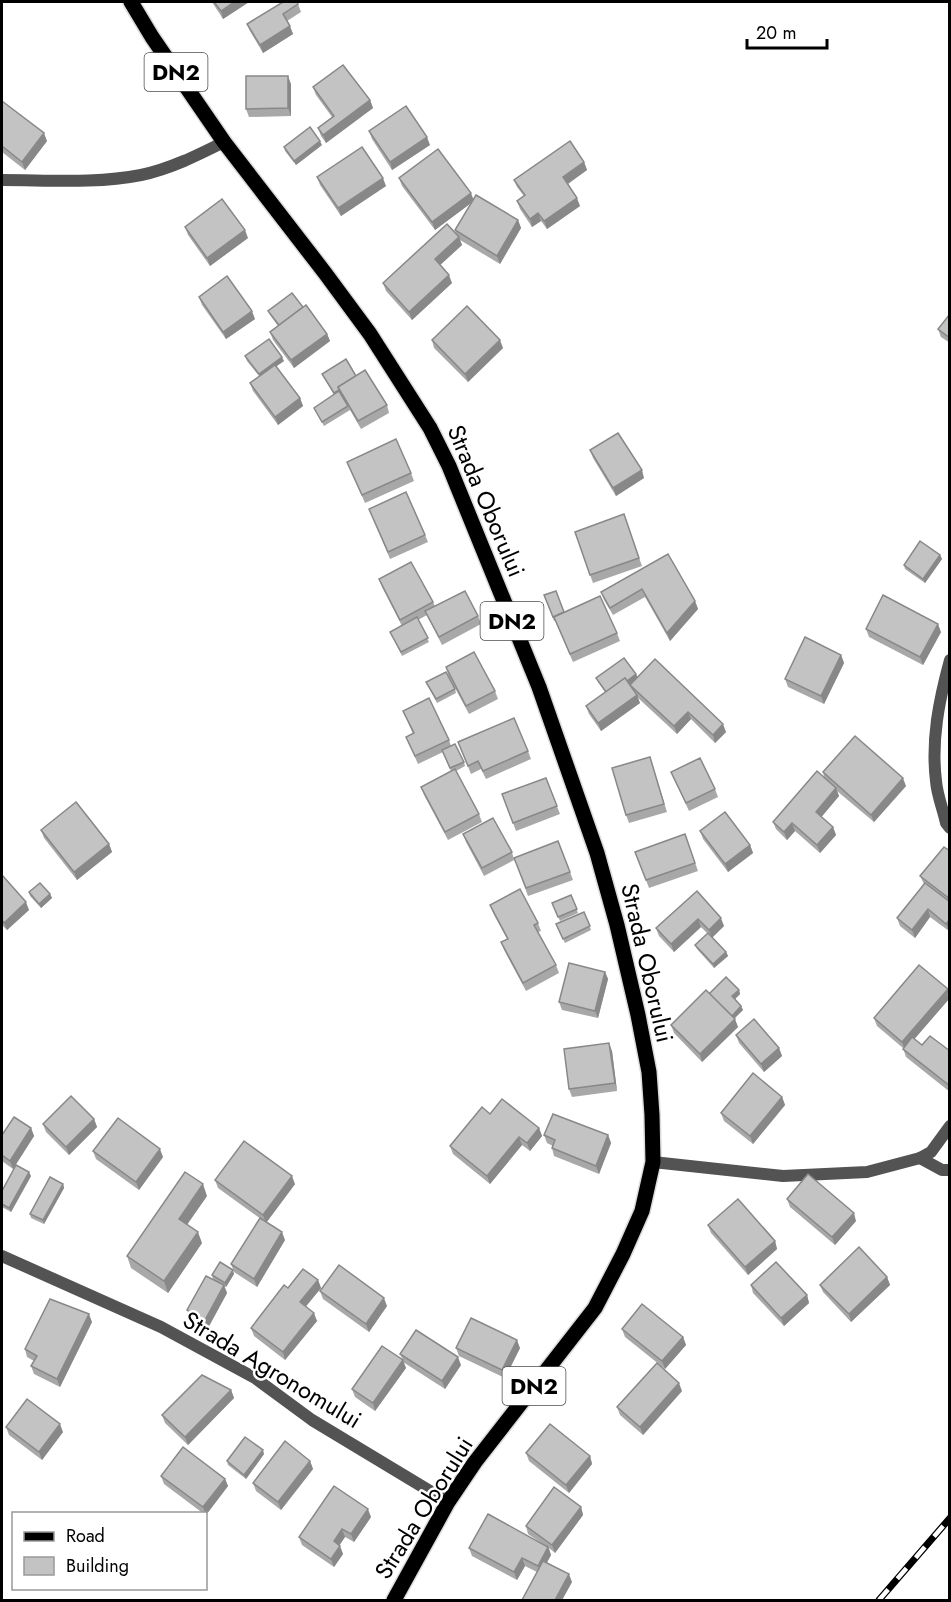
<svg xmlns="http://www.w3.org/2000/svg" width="951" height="1602" font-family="Jost,sans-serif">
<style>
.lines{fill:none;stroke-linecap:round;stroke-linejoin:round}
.primary-casing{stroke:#dbdbdb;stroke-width:18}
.street{stroke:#535353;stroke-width:12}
.primary{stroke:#000;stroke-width:15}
.rail-casing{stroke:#000;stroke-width:7}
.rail{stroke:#fff;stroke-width:4.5;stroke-dasharray:14;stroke-linecap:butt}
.wall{fill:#a8a8a8}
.shaded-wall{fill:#888}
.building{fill:#c3c3c3;stroke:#888;stroke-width:1.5}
.labels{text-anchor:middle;stroke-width:5;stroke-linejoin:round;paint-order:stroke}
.shield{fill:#fff;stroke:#4c4c4c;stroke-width:1.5}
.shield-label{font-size:22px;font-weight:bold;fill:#000}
.street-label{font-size:24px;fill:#000;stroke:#fff}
</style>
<rect width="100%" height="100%" fill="#fff"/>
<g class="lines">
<g class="primary-casing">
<path id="primary" d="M131,2L152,37L224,142L325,273L370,334L430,428L449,466L539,687L597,853L617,925L638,1015L649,1072L652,1115L653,1162L642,1211L623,1254L595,1308L475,1462L448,1502L394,1600"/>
</g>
<g class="street">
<path d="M2,180C48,180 96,184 141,175C170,169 198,155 224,142"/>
<path d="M950,660C939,700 931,740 936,781C937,795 943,809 946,823L950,828"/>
<path d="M920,1158L942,1170H950"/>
<path d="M653,1162L783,1176L867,1172L920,1158L931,1152L950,1126"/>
<path d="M2,1256L161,1327L255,1378L312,1420L448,1502"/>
</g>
<use href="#primary" class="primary"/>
<g class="rail-casing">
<path id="rail" d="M879,1600L950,1518"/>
</g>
<use href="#rail" class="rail"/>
</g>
<g class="wall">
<path d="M212,2H249L223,19Z"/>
<path d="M298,4L301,12L287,21L293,34L263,53L250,31L247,24Z"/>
<path d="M291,84V116L249,117L246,109Z"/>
<path d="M313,87L370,100L373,108L326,143L321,136L318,128L332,117L316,95Z"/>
<path d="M2,101L47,141L25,170L2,152Z"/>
<path d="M369,131L430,145L392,170L372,139Z"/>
<path d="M322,145L296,165L285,151L284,147Z"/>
<path d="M584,162L587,170L568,184L580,206L547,229L541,221L532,227L520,209L517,201L524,196L517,187L514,180Z"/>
<path d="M317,177L386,186L341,216L320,185Z"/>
<path d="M399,178L473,199L518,220L521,228L500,264L460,240L462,245L440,265L452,283L412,320L386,291L383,283L456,235L455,230L472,202L435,230L402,186Z"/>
<path d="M185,227L248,238L210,266L188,235Z"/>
<path d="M199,297L255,319L226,339L202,305Z"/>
<path d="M303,307L327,334L330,341L294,368L273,340L270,332L278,326L270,315L268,311Z"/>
<path d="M950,314V343L941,337L938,329Z"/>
<path d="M432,340L503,348L468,382L434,348Z"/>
<path d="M245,356L284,361L276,366L300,398L303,406L278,425L253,391L250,383L259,376L247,361Z"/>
<path d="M322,374L356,376L387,405L389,413L361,429L350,410L324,426L314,408L334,395Z"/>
<path d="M590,450L644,478L616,496L593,458Z"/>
<path d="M347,462L411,473L414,481L365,503Z"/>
<path d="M369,509L425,535L428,542L390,559Z"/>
<path d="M624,514L642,566L593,583L575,532Z"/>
<path d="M668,554L695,601L698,609L670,641L645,597L613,615L604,600L601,592Z"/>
<path d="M940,555L942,559L925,583L905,569L904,565Z"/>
<path d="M379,579L433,602L435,606L478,616L481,624L442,645L427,615L418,620L429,642L402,656L390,632L402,626L382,587Z"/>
<path d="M544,595L564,612L617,633L620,641L573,662L555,621H554Z"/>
<path d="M866,629L941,632L923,665L869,637Z"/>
<path d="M841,655L844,663L824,704L788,687L785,679Z"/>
<path d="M446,667L495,691L498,699L469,714L448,675Z"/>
<path d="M636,674L637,677L726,732L715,743L691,719L677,734L637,697L640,703L601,731L589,714L586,706L605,692L598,682L596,678Z"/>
<path d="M426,682L455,689L456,693L437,703Z"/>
<path d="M403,711L449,740L451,746L464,762L465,766L456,771L479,814L482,822L448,840L424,795L421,787L451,771L443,752L418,764L406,737L413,734Z"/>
<path d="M458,742L528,751L531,759L486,779L481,769L471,774Z"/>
<path d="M650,757L667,812L629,823L626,815Z"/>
<path d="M671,772L715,789L718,797L689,811Z"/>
<path d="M823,772L906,786L874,822L837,791L839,796L821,817L833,827L836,835L820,853L795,831L787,840L776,829L773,822L824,777Z"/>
<path d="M546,778L560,814L516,831L502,794Z"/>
<path d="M41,830L109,844L112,852L77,880L44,838Z"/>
<path d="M700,831L750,845L753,853L728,872L703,839Z"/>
<path d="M463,834L512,852L514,860L484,876L466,842Z"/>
<path d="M685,834L698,871L649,888L635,852Z"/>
<path d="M558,841L573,880L528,896L514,858Z"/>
<path d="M950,851V931H949L930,917L915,938L900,926L897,918L924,884L920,876Z"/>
<path d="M2,875L29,910L7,930L2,925Z"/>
<path d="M697,891L724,926L712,937L726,952L728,956L714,968L697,949L695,945L708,934L701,927L674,952L659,936L656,928Z"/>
<path d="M29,892L50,894L52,898L41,908L30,896Z"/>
<path d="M571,895L578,913L560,921L552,903Z"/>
<path d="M490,905L538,923L541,931L538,932L556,965L559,973L526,991L504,950L501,942L507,939L493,913Z"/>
<path d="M584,912L591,930L565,943L556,924Z"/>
<path d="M605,972L608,979L598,1018L562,1010L559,1002Z"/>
<path d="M739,990L740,994L735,999L741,1006L743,1010L734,1018L738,1027L702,1062L674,1033L671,1025L709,994Z"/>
<path d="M950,991V1001L949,999L914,1039L922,1045L950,1051V1092L906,1057L903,1048L877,1026L874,1018Z"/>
<path d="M736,1035L779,1048L782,1056L764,1072L739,1043Z"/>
<path d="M612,1051L617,1091L572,1097L569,1089Z"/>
<path d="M782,1097L785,1105L753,1144L724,1121L721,1113Z"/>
<path d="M490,1114L539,1128L542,1136L530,1151L522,1145L490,1184L453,1154L450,1146Z"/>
<path d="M94,1119L97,1127L69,1155L46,1132L43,1124Z"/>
<path d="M31,1128L34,1136L13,1169L2,1161V1135Z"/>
<path d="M544,1135H608L611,1143L599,1174L554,1156L552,1148L553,1146L547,1143Z"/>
<path d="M93,1151L163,1157L139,1190L96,1159Z"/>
<path d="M31,1176L11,1212L2,1207V1191Z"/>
<path d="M215,1180L295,1184L266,1223L285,1240L257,1287L234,1272L231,1264L261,1219L218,1188Z"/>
<path d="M63,1184L64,1188L44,1224L31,1218L30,1214Z"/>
<path d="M207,1196L187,1225L202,1243L168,1293L131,1268L127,1256Z"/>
<path d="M787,1199L856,1221L835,1245L790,1207Z"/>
<path d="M708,1225L775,1241L777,1249L748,1275L711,1233Z"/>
<path d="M234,1274L226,1287L224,1286L227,1293L208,1328L190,1318L187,1310L213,1280L212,1275Z"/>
<path d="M887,1277L890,1285L851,1322L823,1292L820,1285Z"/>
<path d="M318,1280L321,1288L306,1306L317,1321L285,1360L254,1336L251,1328L288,1288Z"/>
<path d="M751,1285L807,1295L809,1303L784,1326L753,1293Z"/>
<path d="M320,1291L387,1306L369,1332L323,1299Z"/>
<path d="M92,1322L60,1387L34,1374L31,1366L34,1361L27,1357L25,1349Z"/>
<path d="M622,1329L683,1337L686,1345L665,1369L625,1337Z"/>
<path d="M456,1348H520L505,1378L459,1356Z"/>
<path d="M400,1354L461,1365L445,1389L403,1362L406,1368L375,1411L355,1397L352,1389L403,1360Z"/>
<path d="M231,1390L234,1398L188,1445L165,1423L162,1415Z"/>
<path d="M682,1391L643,1435L620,1415L617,1407Z"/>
<path d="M6,1427L63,1432L42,1460L9,1435Z"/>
<path d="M526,1453L590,1456L592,1464L569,1493L529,1461Z"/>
<path d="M264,1454L246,1479L228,1465L227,1461Z"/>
<path d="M310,1461L313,1469L281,1510L256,1491L253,1483Z"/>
<path d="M161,1476L225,1479L228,1486L206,1515V1514H204L164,1484Z"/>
<path d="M581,1507L583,1515L555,1553L549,1548L551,1555L547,1563L572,1582L562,1600H522L537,1572L525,1566L517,1580L472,1556L469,1548L543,1544L528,1534L526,1526Z"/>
<path d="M371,1517L354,1542L345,1537L339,1545L343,1554L334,1567L302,1545L299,1537Z"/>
</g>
<g class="shaded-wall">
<path d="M234,2H249L223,19L221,11Z"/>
<path d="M290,26L293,34L263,53L260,45Z"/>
<path d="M288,76L291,84V116L288,108Z"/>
<path d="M370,100L373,108L326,143L323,135Z"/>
<path d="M44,133L47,141L25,170L22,162Z"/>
<path d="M427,137L430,145L392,170L390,162Z"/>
<path d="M320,141L322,145L296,165L294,161Z"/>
<path d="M584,162L587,170L566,185L563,177Z"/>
<path d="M383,178L386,186L341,216L338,208Z"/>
<path d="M471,193L474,201L435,230L432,222Z"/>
<path d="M577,198L580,206L547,229L544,221Z"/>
<path d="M538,213L541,221L532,227L530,219Z"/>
<path d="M518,220L521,228L500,264L497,256Z"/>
<path d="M245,230L248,238L210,266L207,258Z"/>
<path d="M459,237L462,245L438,267L435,259Z"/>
<path d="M449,275L452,283L412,320L409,312Z"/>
<path d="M252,311L255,319L226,339L223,332Z"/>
<path d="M327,334L330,341L294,368L291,360Z"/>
<path d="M500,340L503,348L468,382L465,374Z"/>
<path d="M282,357L284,361L260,378L259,374Z"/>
<path d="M300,398L303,406L278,425L275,417Z"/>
<path d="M642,470L644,478L616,496L613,488Z"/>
<path d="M940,555L942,559L925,583L923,579Z"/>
<path d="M695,601L698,609L670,641L667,633Z"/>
<path d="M938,624L941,632L923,665L920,657Z"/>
<path d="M841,655L844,663L824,704L821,696Z"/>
<path d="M636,674L638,678L610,699L608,695Z"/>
<path d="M637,695L640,703L601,731L598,723Z"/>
<path d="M688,712L691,719L677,734L674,726Z"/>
<path d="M723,724L726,732L715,743L713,735Z"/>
<path d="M903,778L906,786L874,822L871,815Z"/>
<path d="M836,788L839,796L819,820L816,812Z"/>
<path d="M792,823L795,831L787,840L784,832Z"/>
<path d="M833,827L836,835L820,853L817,845Z"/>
<path d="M109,844L112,852L77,880L74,872Z"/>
<path d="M750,845L753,853L728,872L725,864Z"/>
<path d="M50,894L52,898L41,908L39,904Z"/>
<path d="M26,902L29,910L7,930L4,923Z"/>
<path d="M928,909L930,917L915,938L912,930Z"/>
<path d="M721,918L724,926L712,938L709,930Z"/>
<path d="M698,919L701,927L674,952L671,944Z"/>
<path d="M950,919V931H949L946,924Z"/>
<path d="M726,952L728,956L714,968L713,964Z"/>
<path d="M605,972L608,979L598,1018L595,1011Z"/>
<path d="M948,989L950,994H947L949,999L905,1050L902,1042Z"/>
<path d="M739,990L740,994L734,1000L732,996Z"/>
<path d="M741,1006L743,1010L732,1021L730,1017Z"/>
<path d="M735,1019L738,1027L702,1062L700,1054Z"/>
<path d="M609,1043L612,1051L617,1091L615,1083Z"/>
<path d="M779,1048L782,1056L764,1072L761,1064Z"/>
<path d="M782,1097L785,1105L753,1144L750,1136Z"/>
<path d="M94,1119L97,1127L69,1155L66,1147Z"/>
<path d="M31,1128L34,1136L13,1169L10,1161Z"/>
<path d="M539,1128L542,1136L530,1151L527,1143Z"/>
<path d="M608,1135L611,1143L599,1174L596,1166Z"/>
<path d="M519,1137L522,1145L490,1184L487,1176Z"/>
<path d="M160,1149L163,1157L139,1190L136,1182Z"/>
<path d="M29,1172L31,1176L11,1212L9,1208Z"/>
<path d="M292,1176L295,1184L266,1223L263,1215Z"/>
<path d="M63,1184L64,1188L44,1224L43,1220Z"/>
<path d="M203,1184L207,1196L183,1230L179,1219Z"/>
<path d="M854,1213L856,1221L835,1245L832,1237Z"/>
<path d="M198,1232L202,1243L168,1293L164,1281Z"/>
<path d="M282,1232L285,1240L257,1287L254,1279Z"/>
<path d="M775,1241L777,1249L748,1275L745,1267Z"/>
<path d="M233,1270L234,1274L226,1287L225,1283Z"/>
<path d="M887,1277L890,1285L851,1322L849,1314Z"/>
<path d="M318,1280L321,1288L303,1310L300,1302Z"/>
<path d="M224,1285L227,1293L208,1328L205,1320Z"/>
<path d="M807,1295L809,1303L784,1326L781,1318Z"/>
<path d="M384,1298L387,1306L369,1332L366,1324Z"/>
<path d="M314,1313L317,1321L285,1360L283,1352Z"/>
<path d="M89,1314L92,1322L60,1387L57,1379Z"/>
<path d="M683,1337L686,1345L665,1369L662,1361Z"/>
<path d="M517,1340L520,1348L505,1378L502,1370Z"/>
<path d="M458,1357L461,1365L445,1389L442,1381Z"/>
<path d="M403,1360L406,1368L375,1411L373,1403Z"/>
<path d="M679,1383L682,1391L643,1435L640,1427Z"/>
<path d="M231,1390L234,1398L188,1445L185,1437Z"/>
<path d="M60,1424L63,1432L42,1460L39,1452Z"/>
<path d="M263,1450L264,1454L246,1479L244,1475Z"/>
<path d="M590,1456L592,1464L569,1493L566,1485Z"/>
<path d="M310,1461L313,1469L281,1510L278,1502Z"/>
<path d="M225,1479L228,1486L206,1515L203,1507Z"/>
<path d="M581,1507L583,1515L555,1553L552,1545Z"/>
<path d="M368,1509L371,1517L354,1542L351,1534Z"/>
<path d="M342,1529L345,1537L337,1549L334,1541Z"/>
<path d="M340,1546L343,1554L334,1567L331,1559Z"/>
<path d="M548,1547L551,1555L540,1574L538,1566Z"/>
<path d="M522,1558L525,1566L517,1580L514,1572Z"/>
<path d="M569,1574L572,1582L562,1600H555Z"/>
</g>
<g class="building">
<path d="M214,2H234L221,11Z"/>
<path d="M283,2H297L298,4L283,14L290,26L260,45L247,24Z"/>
<path d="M343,65L370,100L323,135L318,128L334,116L313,87Z"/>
<path d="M246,76H288V108L246,109Z"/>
<path d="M2,101L44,133L22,162L2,146Z"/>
<path d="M406,106L427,137L390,162L369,131Z"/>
<path d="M310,127L320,141L294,161L284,147Z"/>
<path d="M570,141L584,162L563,177L577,198L544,221L538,213L530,219L517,201L525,195L514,180Z"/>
<path d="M362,147L383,178L338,208L317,177Z"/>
<path d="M438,149L471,193L432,222L399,178Z"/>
<path d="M476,195L518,220L497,256L455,230Z"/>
<path d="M222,199L245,230L207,258L185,227Z"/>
<path d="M447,224L459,237L435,259L449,275L409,312L383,283Z"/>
<path d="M227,276L252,311L223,332L199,297Z"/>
<path d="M292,293L303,307L279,325L268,311Z"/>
<path d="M306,305L327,334L291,360L270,332Z"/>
<path d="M467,306L500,340L465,374L432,340Z"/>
<path d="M950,314V338L938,329Z"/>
<path d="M269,339L282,357L259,374L245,356Z"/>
<path d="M346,359L356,376L338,387L339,390L334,393L322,374Z"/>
<path d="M275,365L300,398L275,417L250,383Z"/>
<path d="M365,370L387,405L358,421L338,387Z"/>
<path d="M339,391L348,406L322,422L314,408Z"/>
<path d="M618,433L642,470L613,488L590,450Z"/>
<path d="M396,439L411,473L362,495L347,462Z"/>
<path d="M406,492L425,535L388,552L369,509Z"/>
<path d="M624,514L639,558L590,575L575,532Z"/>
<path d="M920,541L940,555L923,579L904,565Z"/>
<path d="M668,554L695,601L667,633L642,589L610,608L601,592Z"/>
<path d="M411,562L433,602L400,620L379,579Z"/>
<path d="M465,591L478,616L439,637L425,611Z"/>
<path d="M556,591L564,612L553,617L544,595Z"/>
<path d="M883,595L938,624L920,657L866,629Z"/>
<path d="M600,596L617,633L570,654L554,617Z"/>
<path d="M417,617L428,638L401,652L390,632Z"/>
<path d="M805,637L841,655L821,696L785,679Z"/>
<path d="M474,652L495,691L466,706L446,667Z"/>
<path d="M624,658L636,674L627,681L625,678L606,692L596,678Z"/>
<path d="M655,659L723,724L713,735L688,712L674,726L630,685Z"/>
<path d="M446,672L455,689L436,699L426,682Z"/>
<path d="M625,678L637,695L598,723L586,706Z"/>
<path d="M429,698L449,740L415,756L406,737L414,733L403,711Z"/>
<path d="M514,718L528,751L483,771L478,761L468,766L458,742Z"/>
<path d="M855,736L903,778L871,815L823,772Z"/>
<path d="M455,744L464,762L450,768L442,750Z"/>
<path d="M650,757L664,804L626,815L612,768Z"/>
<path d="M700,758L715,789L686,803L671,772Z"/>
<path d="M455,769L479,814L445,832L421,787Z"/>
<path d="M817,771L836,788L816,812L833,827L817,845L792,823L784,832L773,822Z"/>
<path d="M546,778L557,806L513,823L502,794Z"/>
<path d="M76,802L109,844L74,872L41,830Z"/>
<path d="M725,812L750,845L725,864L700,831Z"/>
<path d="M493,818L512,852L482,868L463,834Z"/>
<path d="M685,834L695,863L646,880L635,852Z"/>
<path d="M558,841L570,872L526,888L514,858Z"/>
<path d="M944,847L950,851V899L920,876Z"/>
<path d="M2,875L26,902L4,923L2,920Z"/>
<path d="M40,883L50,894L39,904L29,892Z"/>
<path d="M925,883L950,902V919L946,924L928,909L912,930L897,918Z"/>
<path d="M520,889L538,923L534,925L556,965L523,983L501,942L508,939L490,905Z"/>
<path d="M697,891L721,918L709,930L698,919L671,944L656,928Z"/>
<path d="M571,895L577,909L558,917L552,903Z"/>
<path d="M584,912L590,926L563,939L556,924Z"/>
<path d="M708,933L726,952L713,964L695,945Z"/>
<path d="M569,963L605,972L595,1011L559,1002Z"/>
<path d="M919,965L948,989L902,1042L874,1018Z"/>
<path d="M726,977L739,990L732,996L741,1006L732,1016L709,994Z"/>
<path d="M706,990L735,1019L700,1054L671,1025Z"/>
<path d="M754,1019L779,1048L761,1064L736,1035Z"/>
<path d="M930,1036L950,1051V1086L903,1049L912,1037L922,1045Z"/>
<path d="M609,1043L615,1083L569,1089L564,1049Z"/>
<path d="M753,1073L782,1097L750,1136L721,1113Z"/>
<path d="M71,1096L94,1119L66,1147L43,1124Z"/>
<path d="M502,1099L539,1128L527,1143L519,1137L487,1176L450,1146L482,1107L490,1114Z"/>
<path d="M553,1114L608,1135L596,1166L552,1148L555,1140L544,1135Z"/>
<path d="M14,1117L31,1128L10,1161L2,1155V1135Z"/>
<path d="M118,1118L160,1149L136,1182L93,1151Z"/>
<path d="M244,1141L292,1176L263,1215L215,1180Z"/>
<path d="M16,1165L29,1172L9,1208L2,1204V1191Z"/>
<path d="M185,1172L203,1184L179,1219L198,1232L164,1281L127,1256Z"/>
<path d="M808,1174L854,1213L832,1237L787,1199Z"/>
<path d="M50,1177L63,1184L43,1220L30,1214Z"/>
<path d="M738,1199L775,1241L745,1267L708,1225Z"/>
<path d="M260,1218L282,1232L254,1279L231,1264Z"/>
<path d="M859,1247L887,1277L849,1314L820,1285Z"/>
<path d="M220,1262L233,1270L225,1283L212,1275Z"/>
<path d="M776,1262L807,1295L781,1318L751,1285Z"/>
<path d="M339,1265L384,1298L366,1324L320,1291Z"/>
<path d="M303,1269L318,1280L300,1302L314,1313L283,1352L251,1328L284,1285L288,1288Z"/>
<path d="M206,1276L224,1285L205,1320L187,1310Z"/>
<path d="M50,1299L89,1314L57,1379L31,1366L37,1356L25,1349Z"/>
<path d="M642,1304L683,1337L662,1361L622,1329Z"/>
<path d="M471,1318L517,1340L502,1370L456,1348Z"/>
<path d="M416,1330L458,1357L442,1381L400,1354Z"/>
<path d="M382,1346L403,1360L373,1403L352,1389Z"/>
<path d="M657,1363L679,1383L640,1427L617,1407Z"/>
<path d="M202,1375L231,1390L185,1437L162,1415Z"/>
<path d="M27,1399L60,1424L39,1452L6,1427Z"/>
<path d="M550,1424L590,1456L566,1485L526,1453Z"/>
<path d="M245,1437L263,1450L244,1475L227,1461Z"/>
<path d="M285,1441L310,1461L278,1502L253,1483Z"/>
<path d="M183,1447L225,1479L203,1507L161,1476Z"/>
<path d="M334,1486L368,1509L351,1534L342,1529L334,1541L340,1546L331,1559L299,1537Z"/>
<path d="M554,1487L581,1507L552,1545L526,1526Z"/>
<path d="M488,1514L548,1547L538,1566L522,1558L514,1572L469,1548Z"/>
<path d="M543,1561L569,1574L555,1600H522Z"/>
</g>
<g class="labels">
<g class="shield">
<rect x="144.5" y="53" width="63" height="38" rx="4.5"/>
<rect x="480.5" y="602" width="63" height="38" rx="4.5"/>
<rect x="502.5" y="1367" width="63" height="38" rx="4.5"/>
</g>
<g class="shield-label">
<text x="176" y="80">DN2</text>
<text x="512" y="629">DN2</text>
<text x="534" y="1394">DN2</text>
</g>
<g class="street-label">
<text transform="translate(486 501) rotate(67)" y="8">Strada Oborului</text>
<text transform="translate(647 963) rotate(77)" y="8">Strada Oborului</text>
<text transform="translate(272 1370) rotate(31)" y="8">Strada Agronomului</text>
<text transform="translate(424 1508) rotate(-58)" y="8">Strada Oborului</text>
</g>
</g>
<rect width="951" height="1602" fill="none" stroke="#000000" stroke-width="6"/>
<rect x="12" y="1512" width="195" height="78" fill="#ffffff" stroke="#999999" stroke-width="1.5"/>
<rect x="24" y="1532" width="30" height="9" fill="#000000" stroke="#999999" stroke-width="1.5"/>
<text x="66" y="1542" font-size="18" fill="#000000">Road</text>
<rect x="24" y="1557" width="30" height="18" fill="#c3c3c3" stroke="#999999" stroke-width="1.5"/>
<text x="66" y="1572" font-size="18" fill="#000000">Building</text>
<path d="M747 39v9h80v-9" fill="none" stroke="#000000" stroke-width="3"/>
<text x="756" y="39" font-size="18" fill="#000000" stroke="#ffffff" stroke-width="4.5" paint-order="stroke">20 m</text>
</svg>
